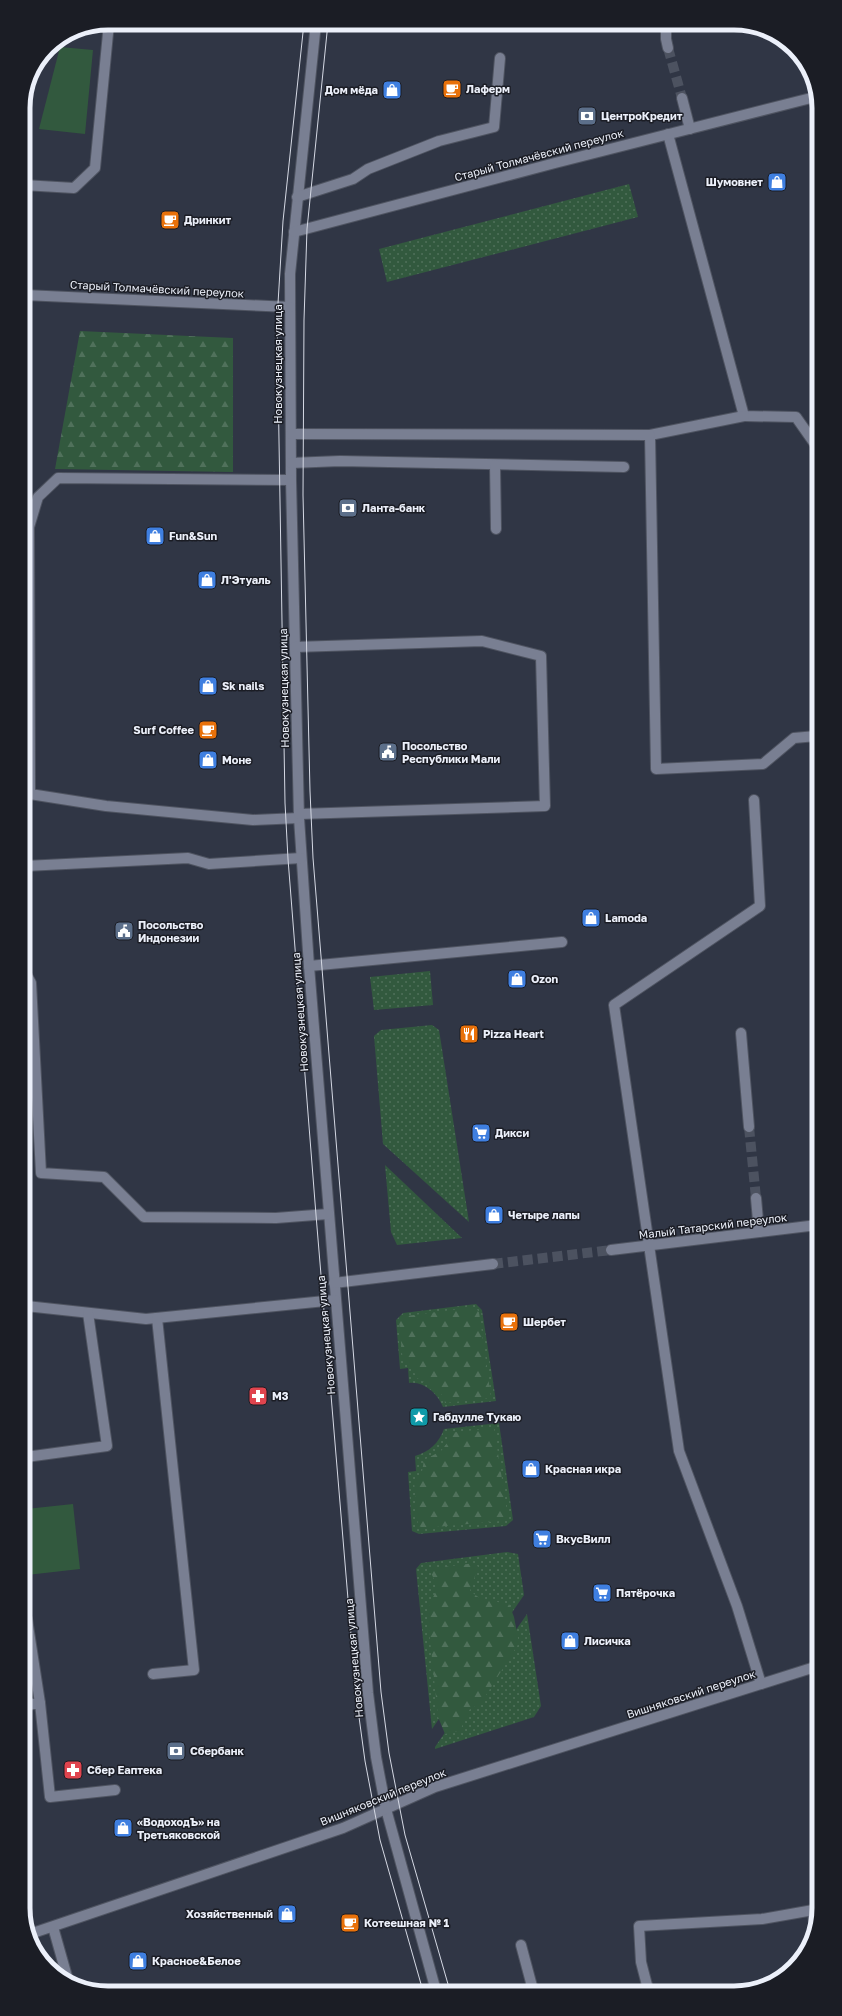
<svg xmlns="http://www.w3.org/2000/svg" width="842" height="2016" font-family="'Golos Text',sans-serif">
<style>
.grass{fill:url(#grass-dots)}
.forest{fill:url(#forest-firs)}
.green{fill:#32593e}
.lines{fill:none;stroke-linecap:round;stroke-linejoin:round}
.minor-tunnel{stroke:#4c5260;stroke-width:10;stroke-dasharray:10 5;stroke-linecap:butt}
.minor-casing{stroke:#4f5461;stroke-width:12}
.minor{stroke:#797f92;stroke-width:10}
.tram{stroke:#d5d9e4;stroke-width:1}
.labels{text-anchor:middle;stroke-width:3;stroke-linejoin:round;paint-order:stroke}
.poi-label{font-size:11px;font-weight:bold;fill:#ecf0fa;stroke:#1b1d25;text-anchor:start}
.street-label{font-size:11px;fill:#ecf0fa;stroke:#1b1d25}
.rim{fill:none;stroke:#ecf0fa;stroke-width:5}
</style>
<defs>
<pattern id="grass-dots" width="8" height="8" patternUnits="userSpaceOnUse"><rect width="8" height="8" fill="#32593e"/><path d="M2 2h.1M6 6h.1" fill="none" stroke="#50715b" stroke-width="1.8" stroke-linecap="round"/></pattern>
<pattern id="forest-firs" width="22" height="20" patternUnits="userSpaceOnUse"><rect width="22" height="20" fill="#32593e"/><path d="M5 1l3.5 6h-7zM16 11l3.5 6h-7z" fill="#50715b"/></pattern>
</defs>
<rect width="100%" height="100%" fill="#303645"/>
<g class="grass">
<path d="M629,184L638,217L387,282L379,249Z"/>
<path d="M430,971L433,1005L374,1010L370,977Z"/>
<path d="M432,1025L439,1030L469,1222L383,1144L374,1036L381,1030Z"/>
<path d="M385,1165L462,1238L397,1245L391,1232Z"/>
<path d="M476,1304L482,1310L496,1401L443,1407C438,1394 424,1381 409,1383L408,1368L400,1369L396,1320L403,1313Z"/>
<path d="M499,1423L513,1520L506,1526L419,1534L412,1531L408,1472L416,1471L415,1456C429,1452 439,1443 444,1429Z"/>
<path d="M507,1552L518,1554L524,1595L432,1729L416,1569L421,1563Z"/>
<path d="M527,1614L541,1706L534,1717L435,1749V1747Z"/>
</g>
<g class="forest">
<path d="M80,331L233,338V472L55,469Z"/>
<path d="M475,1307L479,1312L491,1398L445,1403L442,1395L434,1388L417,1378L411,1366L403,1363L399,1322L406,1316Z"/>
<path d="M494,1428L508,1518L500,1521L425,1528L418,1526L414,1481L421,1477L424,1460L441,1451L451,1438L448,1433Z"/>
<path d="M475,1563L478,1567L470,1591L481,1599L509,1604L514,1617L519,1643L481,1703L469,1710L460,1731L445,1734L438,1717L427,1610L438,1587L429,1569Z"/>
</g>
<g class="green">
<path d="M60,47L93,50L85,134L39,129Z"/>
<path d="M73,1504L80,1569L27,1575L26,1509Z"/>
</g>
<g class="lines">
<g class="minor-tunnel">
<path d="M668,48L682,98"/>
<path d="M749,1127L756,1198"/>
<path d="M493,1264L611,1250"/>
</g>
<g class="minor-casing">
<g id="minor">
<path d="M316,23L290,274L291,480L299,818L309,966L368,1693L376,1757L386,1809L436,1991"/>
<path d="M666,23V39L668,48"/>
<path d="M682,98L690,129"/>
<path d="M668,134L744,416L796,417L815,444"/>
<path d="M23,185L74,188L95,168L109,23"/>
<path d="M297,197L353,179L368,169L439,141L494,127L500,58"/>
<path d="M294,232L555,163L815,97"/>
<path d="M24,295L290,307"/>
<path d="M744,416L650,435L656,769L763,764L794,738L816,736"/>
<path d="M291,434L650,435"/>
<path d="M291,463L340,461L624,467"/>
<path d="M495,465L496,529"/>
<path d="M291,480L58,478L38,497L29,527L30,794L106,806L253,820L299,818"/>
<path d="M295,647L482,641L541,656L545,806L299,814"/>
<path d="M754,800L760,906L614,1005L679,1451L737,1606L761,1684"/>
<path d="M25,866L188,858L209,864L301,858"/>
<path d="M309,966L562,942"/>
<path d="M25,972L31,983L41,1173L104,1177L144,1217L276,1218L328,1214"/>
<path d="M741,1033L749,1127"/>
<path d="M756,1198L759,1232"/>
<path d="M611,1250L817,1225"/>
<path d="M334,1283L493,1264"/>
<path d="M26,1306L146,1319L335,1300"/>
<path d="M26,1457L107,1446L88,1313"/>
<path d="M27,1619L40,1703"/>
<path d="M153,1674L194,1670L157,1318"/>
<path d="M27,1705L40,1703L50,1797L115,1790"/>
<path d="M813,1910L814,1923"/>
<path d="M53,1927L68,1980"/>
<path d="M27,1935L343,1828L435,1787L818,1666"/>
<path d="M521,1945L533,1990"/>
<path d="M648,1989L641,1962L639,1926L762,1919L819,1909"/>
</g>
</g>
<use href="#minor" class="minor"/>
<g class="tram">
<path d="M304,23L283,221L277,320L285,803L288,859L316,1215L356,1695L365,1761L380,1840L423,1991"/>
<path d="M328,23L307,229L304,320L303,495L310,791L313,858L381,1692L389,1753L405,1835L450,1991"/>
</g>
</g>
<defs>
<g id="cafe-square" transform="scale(1)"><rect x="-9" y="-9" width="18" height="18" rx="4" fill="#e8710a" stroke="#1b1d25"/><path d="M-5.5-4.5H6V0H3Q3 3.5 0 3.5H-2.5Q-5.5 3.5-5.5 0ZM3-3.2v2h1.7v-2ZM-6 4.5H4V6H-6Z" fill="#fff"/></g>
<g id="shop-square" transform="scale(1)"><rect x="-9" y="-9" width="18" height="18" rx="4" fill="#3f7fe0" stroke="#1b1d25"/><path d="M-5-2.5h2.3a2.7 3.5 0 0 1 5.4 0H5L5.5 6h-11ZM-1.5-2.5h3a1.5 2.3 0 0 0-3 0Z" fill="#fff"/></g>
<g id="bank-square" transform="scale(1)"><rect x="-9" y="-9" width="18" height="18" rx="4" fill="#5c6f8a" stroke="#1b1d25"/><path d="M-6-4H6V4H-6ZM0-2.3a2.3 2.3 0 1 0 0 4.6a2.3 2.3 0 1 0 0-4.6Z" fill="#fff"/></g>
<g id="civic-square" transform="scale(1)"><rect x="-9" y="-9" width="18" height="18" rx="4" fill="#5c6f8a" stroke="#1b1d25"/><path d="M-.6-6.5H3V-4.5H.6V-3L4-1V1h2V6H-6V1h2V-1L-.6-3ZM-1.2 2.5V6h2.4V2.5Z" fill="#fff"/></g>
<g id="restaurant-square" transform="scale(1)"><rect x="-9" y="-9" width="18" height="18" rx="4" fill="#e8710a" stroke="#1b1d25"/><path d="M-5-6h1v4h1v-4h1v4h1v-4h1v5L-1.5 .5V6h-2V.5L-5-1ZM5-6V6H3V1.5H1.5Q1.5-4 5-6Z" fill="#fff"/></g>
<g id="supermarket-square" transform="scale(1)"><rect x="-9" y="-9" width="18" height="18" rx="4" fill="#3f7fe0" stroke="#1b1d25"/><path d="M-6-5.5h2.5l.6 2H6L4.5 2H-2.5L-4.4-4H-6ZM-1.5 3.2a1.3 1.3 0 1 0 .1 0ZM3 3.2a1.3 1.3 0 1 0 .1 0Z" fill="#fff"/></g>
<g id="pharmacy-square" transform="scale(1)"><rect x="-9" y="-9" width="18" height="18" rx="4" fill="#e0444e" stroke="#1b1d25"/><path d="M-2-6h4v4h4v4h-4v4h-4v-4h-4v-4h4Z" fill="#fff"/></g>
<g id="sight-square" transform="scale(1)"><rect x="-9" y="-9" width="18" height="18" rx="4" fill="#0f9aa8" stroke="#1b1d25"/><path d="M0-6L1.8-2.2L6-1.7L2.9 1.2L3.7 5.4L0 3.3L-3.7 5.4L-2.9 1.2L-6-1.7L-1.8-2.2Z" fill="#fff"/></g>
</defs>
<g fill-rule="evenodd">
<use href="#cafe-square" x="452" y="89"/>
<use href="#shop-square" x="392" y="90"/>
<use href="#bank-square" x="587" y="116"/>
<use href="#shop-square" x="777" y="182"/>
<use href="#cafe-square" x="170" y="220"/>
<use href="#bank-square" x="348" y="508"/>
<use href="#shop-square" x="155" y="536"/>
<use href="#shop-square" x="207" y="580"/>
<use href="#shop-square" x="208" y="686"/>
<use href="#cafe-square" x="208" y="730"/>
<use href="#civic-square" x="388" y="752"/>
<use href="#shop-square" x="208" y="760"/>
<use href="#shop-square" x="591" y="918"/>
<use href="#civic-square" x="124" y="931"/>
<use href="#shop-square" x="517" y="979"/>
<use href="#restaurant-square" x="469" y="1034"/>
<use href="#supermarket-square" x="481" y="1133"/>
<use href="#shop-square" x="494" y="1215"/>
<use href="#cafe-square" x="509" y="1322"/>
<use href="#pharmacy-square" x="258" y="1396"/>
<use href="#sight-square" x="419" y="1417"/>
<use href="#shop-square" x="531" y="1469"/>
<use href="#supermarket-square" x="542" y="1539"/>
<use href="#supermarket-square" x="602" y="1593"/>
<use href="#shop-square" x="570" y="1641"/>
<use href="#bank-square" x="176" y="1751"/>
<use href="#pharmacy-square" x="73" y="1770"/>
<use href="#shop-square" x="123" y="1828"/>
<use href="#shop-square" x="287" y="1914"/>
<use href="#cafe-square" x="350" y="1923"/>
<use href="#shop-square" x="138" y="1961"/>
</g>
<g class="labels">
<g class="poi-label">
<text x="466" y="93">Лаферм</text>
<text x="378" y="94" text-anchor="end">Дом мёда</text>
<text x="601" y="120">ЦентроКредит</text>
<text x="763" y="186" text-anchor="end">Шумовнет</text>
<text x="184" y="224">Дринкит</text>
<text x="362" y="512">Ланта-банк</text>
<text x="169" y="540">Fun&amp;Sun</text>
<text x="221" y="584">Л'Этуаль</text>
<text x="222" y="690">Sk nails</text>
<text x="194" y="734" text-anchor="end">Surf Coffee</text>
<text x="402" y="750">Посольство<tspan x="402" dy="13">Республики Мали</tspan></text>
<text x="222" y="764">Моне</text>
<text x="605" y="922">Lamoda</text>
<text x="138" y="929">Посольство<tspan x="138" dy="13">Индонезии</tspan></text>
<text x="531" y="983">Ozon</text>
<text x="483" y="1038">Pizza Heart</text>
<text x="495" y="1137">Дикси</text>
<text x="508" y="1219">Четыре лапы</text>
<text x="523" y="1326">Шербет</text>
<text x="272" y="1400">М3</text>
<text x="433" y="1421">Габдулле Тукаю</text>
<text x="545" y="1473">Красная икра</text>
<text x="556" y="1543">ВкусВилл</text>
<text x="616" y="1597">Пятёрочка</text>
<text x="584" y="1645">Лисичка</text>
<text x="190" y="1755">Сбербанк</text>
<text x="87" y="1774">Сбер Еаптека</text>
<text x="137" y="1826">«ВодоходЪ» на<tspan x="137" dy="13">Третьяковской</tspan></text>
<text x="273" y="1918" text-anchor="end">Хозяйственный</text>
<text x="364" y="1927">Котеешная № 1</text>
<text x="152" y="1965">Красное&amp;Белое</text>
</g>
<g class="street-label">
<text transform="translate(539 155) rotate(-15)" y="4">Старый Толмачёвский переулок</text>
<text transform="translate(157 289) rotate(3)" y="4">Старый Толмачёвский переулок</text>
<text transform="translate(278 364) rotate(-90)" y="4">Новокузнецкая улица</text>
<text transform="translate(284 688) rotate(-91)" y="4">Новокузнецкая улица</text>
<text transform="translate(300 1012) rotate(-94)" y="4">Новокузнецкая улица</text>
<text transform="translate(713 1226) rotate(-7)" y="4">Малый Татарский переулок</text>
<text transform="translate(326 1335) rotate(-95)" y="4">Новокузнецкая улица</text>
<text transform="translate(354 1658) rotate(-95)" y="4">Новокузнецкая улица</text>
<text transform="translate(691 1694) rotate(-18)" y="4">Вишняковский переулок</text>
<text transform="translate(383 1797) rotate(-22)" y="4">Вишняковский переулок</text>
</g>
</g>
<path d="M0 0H842V2016H0ZM108 30H734A78 78 0 0 1 812 108V1908A78 78 0 0 1 734 1986H108A78 78 0 0 1 30 1908V108A78 78 0 0 1 108 30Z" fill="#1b1d25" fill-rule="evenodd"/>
<path class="rim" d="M108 30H734A78 78 0 0 1 812 108V1908A78 78 0 0 1 734 1986H108A78 78 0 0 1 30 1908V108A78 78 0 0 1 108 30Z"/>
</svg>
